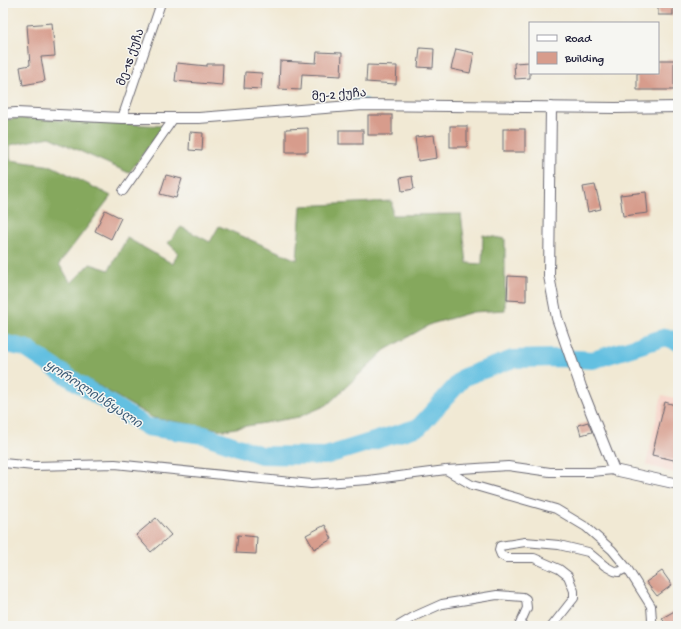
<svg xmlns="http://www.w3.org/2000/svg" width="681" height="629" font-family="'Gochi Hand','Noto Sans Georgian',sans-serif">
<style>
.built{fill:#f7d1c6}
.forest{fill:#85a85d;stroke:#54654c}
.lines{fill:none;stroke-linecap:round;stroke-linejoin:round}
.stream{stroke:#63c0e1;stroke-width:3}
.river{stroke:#63c0e1;stroke-width:18}
.building{fill:#d79c8c}
.minor-casing{stroke:#6a6871;stroke-width:10}
.tertiary-casing{stroke:#6a6871;stroke-width:12}
.minor{stroke:#fff;stroke-width:8}
.tertiary{stroke:#fff;stroke-width:10}
.labels{text-anchor:middle;stroke-width:3;stroke-linejoin:round;paint-order:stroke}
.street-label{font-size:12px;fill:#22223b;stroke:#f6f6f2}
.water-label{font-size:13px;font-style:italic;fill:#395975;stroke:#f6f6f2}
</style>
<rect width="100%" height="100%" fill="#f6f6f2"/>
<filter id="ink" filterUnits="userSpaceOnUse"><feTurbulence type="fractalNoise" baseFrequency=".025" numOctaves="2"/><feDisplacementMap in="SourceGraphic" scale="8" xChannelSelector="R" yChannelSelector="G"/><feConvolveMatrix kernelMatrix="1 2 1 2 8 2 1 2 1" color-interpolation-filters="sRGB"/></filter>
<filter id="wash" filterUnits="userSpaceOnUse"><feTurbulence type="fractalNoise" baseFrequency=".012" numOctaves="4" result="noise"/><feDisplacementMap in="SourceGraphic" scale="16" xChannelSelector="R" yChannelSelector="G"/><feGaussianBlur stdDeviation="0.9" result="paint"/><feColorMatrix in="noise" values="0 0 0 0 0 0 0 0 0 0 0 0 0 0 0 0 0 1.4 0 .05"/><feComposite in="paint" operator="in"/></filter>
<g filter="url(#wash)">
<rect width="100%" height="100%" fill="#f1e9d4"/>
<path class="built" d="M662,395L678,399V474L646,465Z"/>
<path class="forest" d="M20,118L164,126L129,173L73,148L50,137L10,145V160L52,166L111,196L59,264L71,283L90,264L109,270L127,238L173,264L178,252L168,243L181,227L210,242L219,226L297,260L301,206L392,201V215L461,214L467,263L482,264L483,235L505,239V310L473,312L431,324L385,350L327,405L299,417L224,430L153,418L31,346L3,334V120Z"/>
<g class="lines">
<path class="stream" d="M347,100H367"/>
<path class="river" d="M3,343L25,348L93,393L147,427L204,435L261,455L325,456L419,427L464,377L513,359L558,358L593,360L666,337L678,342"/>
</g>
<g id="blocks">
<g class="building">
<rect x="658" y="3" width="15" height="12"/>
<path d="M52,23L55,56L41,57L45,81L23,85L20,67L30,65L27,25Z"/>
<path d="M420,48L434,49L433,68L418,67Z"/>
<path d="M456,49L474,53L470,73L451,69Z"/>
<path d="M317,52L342,53L341,76L302,74L301,90L279,89L280,61L316,63Z"/>
<path d="M658,60H674V90H637V73H658Z"/>
<path d="M530,62V78L515,79L514,63Z"/>
<path d="M177,63L207,66V64H223L222,85L175,81Z"/>
<path d="M367,65L397,66L396,84L366,82Z"/>
<path d="M245,72L262,73L261,89L244,88Z"/>
<rect x="368" y="115" width="24" height="20"/>
<rect x="450" y="126" width="17" height="21"/>
<path d="M308,128V152H286V129Z"/>
<rect x="503" y="129" width="22" height="23"/>
<rect x="339" y="130" width="24" height="14"/>
<path d="M190,132L203,133L202,151L189,150Z"/>
<path d="M434,135L437,158L418,161L415,137Z"/>
<path d="M166,175L182,179L176,198L160,194Z"/>
<path d="M412,176L414,189L402,191L400,178Z"/>
<path d="M595,185L601,209L588,212L583,187Z"/>
<path d="M646,192L648,213L623,216L620,195Z"/>
<path d="M105,210L121,218L111,239L95,231Z"/>
<path d="M508,276L526,277V301L507,300Z"/>
<path d="M665,402L678,406V461L652,455Z"/>
<path d="M588,422L592,432L581,435L578,425Z"/>
<path d="M156,518L171,535L151,552L136,535Z"/>
<path d="M325,525L332,539L314,549L306,535Z"/>
<path d="M238,535L257,537L256,554L236,553Z"/>
<path d="M662,571L672,585L657,596L646,582Z"/>
<path d="M678,609V626H667L662,618Z"/>
</g>
</g>
</g>
<g filter="url(#ink)">
<use href="#blocks" fill-opacity="0" stroke="#6a6871" stroke-width="1"/>
<g class="lines">
<g class="minor-casing">
<g id="minor">
<path d="M122,118L161,3"/>
<path d="M123,191L174,118"/>
<path d="M3,463L34,466L115,464L311,484L368,480L446,470L508,466L550,472H591L614,470"/>
<path d="M446,470L472,485L556,509L586,527L612,550L627,568L651,606L652,620L650,626"/>
<path d="M398,626L415,616L442,604L497,595L523,597L526,599L527,608L519,626"/>
<path d="M552,626L574,598V591L568,576L559,569L534,558H506L501,555L499,550L500,546L525,542L559,545L588,552L605,566L614,571L619,572L627,568"/>
</g>
</g>
<g class="tertiary-casing">
<g id="tertiary">
<path d="M551,107L549,276L557,318L581,387L614,470L678,484"/>
<path d="M3,114L16,113L122,118H199L363,105L615,108L678,107"/>
</g>
</g>
<use href="#minor" class="minor"/>
<use href="#tertiary" class="tertiary"/>
</g>
</g>
<g class="labels">
<g class="street-label">
<text transform="translate(130 57) rotate(-71)" y="4">მე-15 ქუჩა</text>
<text transform="translate(339 94) rotate(-4)" y="4">მე-2 ქუჩა</text>
</g>
<g class="water-label">
<text transform="translate(94 393) rotate(33)" y="5">ყოროლისწყალი</text>
</g>
</g>
<rect width="681" height="629" fill="none" stroke="#f6f6f2" stroke-width="16"/>
<rect x="529" y="22" width="130" height="52" fill="#f6f6f2" stroke="#a1a1a9"/>
<rect x="537" y="35" width="20" height="6" fill="#ffffff" stroke="#a1a1a9"/>
<text x="565" y="42" font-size="12" fill="#22223b">Road</text>
<rect x="537" y="52" width="20" height="12" fill="#d79c8c" stroke="#a1a1a9"/>
<text x="565" y="62" font-size="12" fill="#22223b">Building</text>
</svg>
